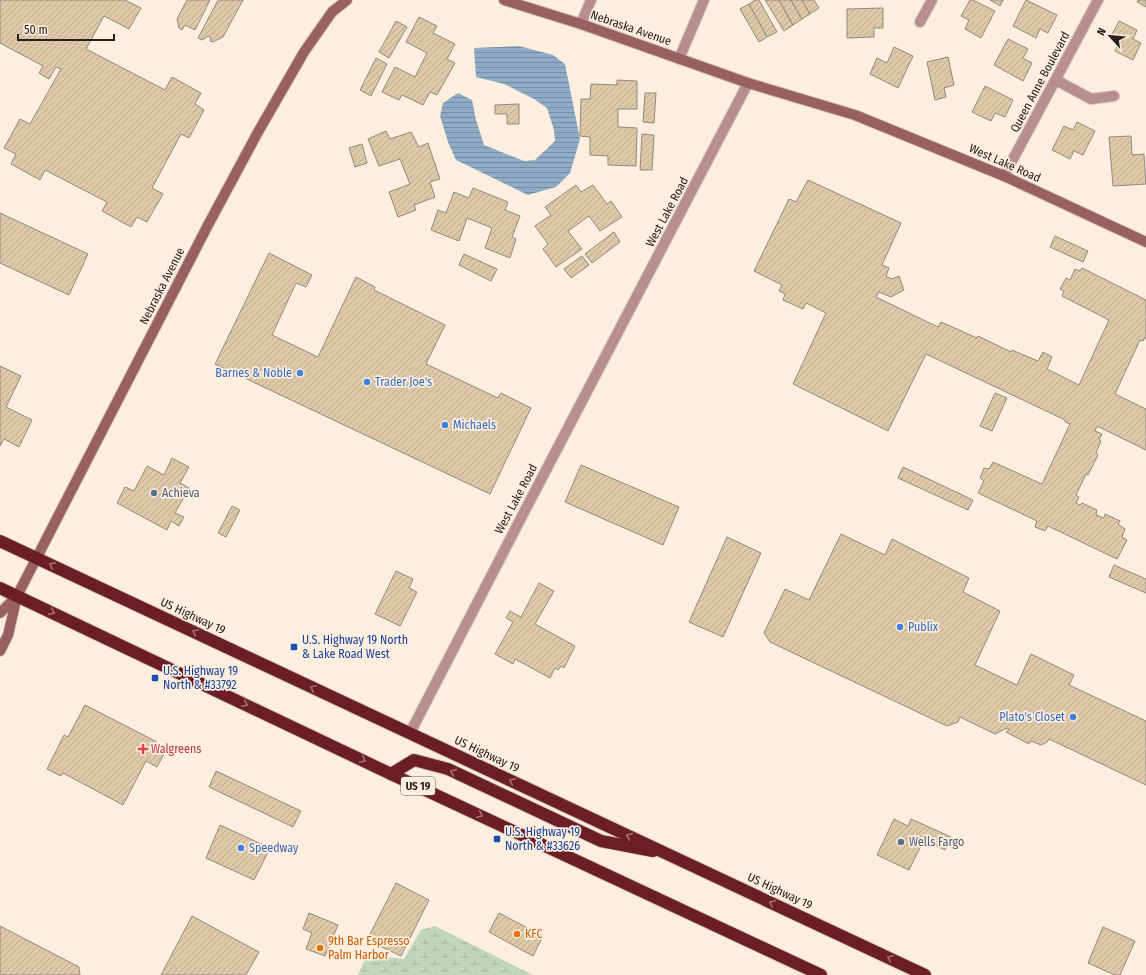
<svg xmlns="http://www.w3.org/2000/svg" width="1146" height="975" font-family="'Fira Sans Condensed',sans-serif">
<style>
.wetland{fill:url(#wetland-marsh)}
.water{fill:url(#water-rules)}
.building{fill:url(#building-hatch);stroke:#938979}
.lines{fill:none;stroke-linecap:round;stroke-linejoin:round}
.street-casing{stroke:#d6c9bc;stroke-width:12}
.secondary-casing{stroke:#d6c9bc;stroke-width:12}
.highway-casing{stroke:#d6c9bc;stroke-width:14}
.street{stroke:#b88f8f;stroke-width:10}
.secondary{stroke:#986061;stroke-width:10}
.highway{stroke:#6b1e25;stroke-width:12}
.oneway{stroke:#a5716f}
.shop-dot{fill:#3f7fe0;stroke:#fdeedf;stroke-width:1.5}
.service-dot{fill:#5c6f8a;stroke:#fdeedf;stroke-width:1.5}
.transit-dot{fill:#1a4fb4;stroke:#fdeedf;stroke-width:1.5}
.health-dot{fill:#e0444e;stroke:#fdeedf;stroke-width:1.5}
.food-dot{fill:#e8710a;stroke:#fdeedf;stroke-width:1.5}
.labels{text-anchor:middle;stroke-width:3.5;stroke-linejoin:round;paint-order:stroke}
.shield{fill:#fdeedf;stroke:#665e56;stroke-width:1}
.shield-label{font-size:11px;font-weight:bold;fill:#26211c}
.street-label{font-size:12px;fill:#26211c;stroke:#fdeedf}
.shop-label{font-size:12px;fill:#366cbe;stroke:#fdeedf;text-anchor:start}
.service-label{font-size:12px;fill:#4e5e75;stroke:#fdeedf;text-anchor:start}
.transit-label{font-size:12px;fill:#164399;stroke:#fdeedf;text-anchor:start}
.health-label{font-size:12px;fill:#be3a42;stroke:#fdeedf;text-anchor:start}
.food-label{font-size:12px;fill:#c56008;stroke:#fdeedf;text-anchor:start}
</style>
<defs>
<pattern id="wetland-marsh" width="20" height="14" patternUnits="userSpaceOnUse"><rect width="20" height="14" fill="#c1d5bc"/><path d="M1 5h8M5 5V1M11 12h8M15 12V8" fill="none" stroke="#a6b7a1"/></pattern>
<pattern id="water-rules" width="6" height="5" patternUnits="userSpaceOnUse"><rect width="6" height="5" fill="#90abc5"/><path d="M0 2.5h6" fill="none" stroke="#758b9f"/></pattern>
<pattern id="building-hatch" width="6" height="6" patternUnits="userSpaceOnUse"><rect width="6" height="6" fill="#ddc8a8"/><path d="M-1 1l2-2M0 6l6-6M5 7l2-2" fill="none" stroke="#beac90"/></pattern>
</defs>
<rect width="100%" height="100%" fill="#fdeedf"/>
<path class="wetland" d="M435,926L533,975H358L368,952L384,957L404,959L421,930Z"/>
<path class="water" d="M519,46L553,55L565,64L580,139L570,173L556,187L528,195L456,160L448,142L440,116L443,103L458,93L472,100L476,120L484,145L524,161L535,160L555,141L554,130L547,108L534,99L504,84L476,77L474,48Z"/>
<g class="building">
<path d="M0,0H125L141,8L129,29L104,16L86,49L165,90L172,77L201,93L195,104L204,110L189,138L181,134L152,188L163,194L147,222L137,217L131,227L102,211L107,202L45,170L40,180L11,164L16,154L4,148L20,119L30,124L61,69L56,67L49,79L39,73L43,66L0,43Z"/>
<path d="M187,0H210L195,30L185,25L182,30L179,28L177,19Z"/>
<path d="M218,0H243L223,37L213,42L210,41L211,38L208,36L202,40L198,38Z"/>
<path d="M755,0H759L777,32L767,37L749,4Z"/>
<path d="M765,0H779L793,25L784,31Z"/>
<path d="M779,0H791L802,19L793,25Z"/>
<path d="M791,0H802L810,14L802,19Z"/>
<path d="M802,0H814L819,8L810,14Z"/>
<path d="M970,0H973L995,11L981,38L965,29L969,20L961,16Z"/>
<path d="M990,0H1003L1000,6Z"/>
<path d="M1026,0L1057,15L1048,33L1040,29L1036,38L1013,26Z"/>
<path d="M1138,0H1146V7L1137,2Z"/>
<path d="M749,4L767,37L759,42L740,9Z"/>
<path d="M883,8V28H874V37L847,38V9Z"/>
<path d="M419,17L437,26L433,33L455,44L447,59L455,63L437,95L430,92L423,105L402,95L399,100L382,92L395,67L415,77L427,53L406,42Z"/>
<path d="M396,21L407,27L389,58L379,52Z"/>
<path d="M1119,21L1137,30L1133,39L1141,43L1133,60L1115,51L1119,42L1110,38Z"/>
<path d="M1008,39L1028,49L1023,58L1032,63L1023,81L994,65Z"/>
<path d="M894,47L913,56L898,88L870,74L877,58L887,63Z"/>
<path d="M948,57L954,85L944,88L946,97L935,100L927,62Z"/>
<path d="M376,58L387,64L371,96L360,90Z"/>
<path d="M617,80L637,81V109H618V127L637,128L636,166L608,165V156L590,155V137L580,136L581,99H590L591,84L617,85Z"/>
<path d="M985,86L1013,100L1005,117L995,113L991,121L972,112Z"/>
<path d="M645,93H656L654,123L643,122Z"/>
<path d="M519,104V124H507V114H495V105Z"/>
<path d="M1077,122L1095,131L1083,155L1074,151L1070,159L1052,150L1064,126L1073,130Z"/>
<path d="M386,131L390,139L411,132L419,147L428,143L440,179L430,182L435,197L414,205L416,210L398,217L389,192L410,184L400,159L379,166L368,139Z"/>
<path d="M642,134L654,135L652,170H640Z"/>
<path d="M1131,136L1132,155L1144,154L1146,184L1113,186L1109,137Z"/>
<path d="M362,144L367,163L355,167L349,148Z"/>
<path d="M808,180L901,223L882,265L889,268L886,276L892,279L899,276L904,290L891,297L879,292L876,297L938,327L941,322L977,338L978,336L1011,352L1012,350L1038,361L1043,352L1052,357L1047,369L1079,385L1109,320L1062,296L1064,291L1060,289L1066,278L1070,280L1075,269L1080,271L1082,268L1146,300V338H1145L1143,341L1140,340L1115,394L1146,409V450L1097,426L1095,431L1102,434L1099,440L1101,441L1096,453L1098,455L1088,475L1086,474L1076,495L1079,497L1076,503L1080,505L1082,503L1097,510L1096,515L1104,518L1105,514L1120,521L1118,524L1125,529L1122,537L1127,540L1117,559L1048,526L1045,531L1035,527L1037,521L978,493L984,481L980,478L984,468L989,469L993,462L1042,484L1070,424L1065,422V420L926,354L888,431L793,384L826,313L806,303L803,309L783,300L785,294L779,291L782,285L754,271L789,199L796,202Z"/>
<path d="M576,185L581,192L593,185L607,204L611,201L622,217L600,231L589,216L568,231L582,249L556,267L543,249L548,244L535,226L551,215L545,207Z"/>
<path d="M473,188L508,202L505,210L520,216L512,237L516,239L510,258L485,248L492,228L467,218L459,241L431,230L438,210L446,213L454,192L469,198Z"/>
<path d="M0,213L88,254L69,295L0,263Z"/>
<path d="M614,232L620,242L592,263L585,254Z"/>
<path d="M1055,236L1088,251L1083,262L1050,247Z"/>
<path d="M269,253L312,275L306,287L296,283L272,335L318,357L356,277L375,287L374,290L445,325L426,364L498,398L501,393L531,408L490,494L215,364Z"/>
<path d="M464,254L497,269L491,281L459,265Z"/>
<path d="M582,256L589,265L571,278L564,269Z"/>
<path d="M0,366L21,376L6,407L32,420L19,447L4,439L0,446Z"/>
<path d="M995,393L1007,398L992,431L980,426Z"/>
<path d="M172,458L189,467L180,483L189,488L175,513L184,517L179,526L171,521L167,530L117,503L125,487L134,491L147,466L164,475Z"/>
<path d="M581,465L679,507L663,545L565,502Z"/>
<path d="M903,467L973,500L968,510L898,478Z"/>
<path d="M232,506L240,510L226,537L218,533Z"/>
<path d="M841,534L885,555L892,539L969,578L963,592L1000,611L975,665L1017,685L1031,654L1074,675L1069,685L1146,721V785L1049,739L1047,742L1041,745L1031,741L1029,744L1006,732L1009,729L1007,728L995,734L960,717L958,722L947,726L770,642L764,633L785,589L809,600Z"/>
<path d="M727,537L761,553L723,637L689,622Z"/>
<path d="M1114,565L1146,579V593L1109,577Z"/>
<path d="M396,571L413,579L409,588L417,592L400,626L375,614Z"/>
<path d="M539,583L554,591L535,624L575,646L564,668L561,666L558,670L555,668L550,678L515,659L513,664L495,654L513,622L506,618L510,611L521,617Z"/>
<path d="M85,705L157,742L154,746L165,752L157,767L146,761L123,805L63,773L61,776L47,769L64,735L68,737Z"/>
<path d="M216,771L301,811L293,827L209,787Z"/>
<path d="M894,819L908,826L911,819L951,837L945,850L924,840L909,870L877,855Z"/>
<path d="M220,825L270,848L254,880L206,858Z"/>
<path d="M396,883L429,900L401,956L367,940Z"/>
<path d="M309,913L338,925L325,956L306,949L312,933L303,929Z"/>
<path d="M499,913L543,936L533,956L489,932Z"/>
<path d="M192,916L259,952L246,975H161Z"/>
<path d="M0,926L79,967L80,975H0Z"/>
<path d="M1103,927L1135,941L1120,975H1115L1088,963Z"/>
</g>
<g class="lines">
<g class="street-casing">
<g id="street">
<path d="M920,22L932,0"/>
<path d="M581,24L591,0"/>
<path d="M679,59L704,0"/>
<path d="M1056,80L1091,99L1114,96"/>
<path d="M1004,176L1098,0"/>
<path d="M410,733L521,518L748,83"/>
</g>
</g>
<g class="secondary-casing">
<g id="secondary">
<path d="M504,0L581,24L748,83L855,115L1004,176L1146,242"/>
<path d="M0,613L17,596"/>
<path d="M0,651L8,635L17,596L208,225L258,132L304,52L332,12L347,0"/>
</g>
</g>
<g class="highway-casing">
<g id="highway">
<path d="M0,541L925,975"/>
<path d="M0,588L391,774L821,975"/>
<path d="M391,774L414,760L448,769L601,841L653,851"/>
</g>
</g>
<use href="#street" class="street"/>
<use href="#secondary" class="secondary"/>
<use href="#highway" class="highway"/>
</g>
<defs><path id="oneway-chevron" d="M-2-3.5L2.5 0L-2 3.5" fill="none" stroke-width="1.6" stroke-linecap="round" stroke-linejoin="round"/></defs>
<g class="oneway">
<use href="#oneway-chevron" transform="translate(52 565) rotate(-155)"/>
<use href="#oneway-chevron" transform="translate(52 612) rotate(25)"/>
<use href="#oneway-chevron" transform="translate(195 632) rotate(-155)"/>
<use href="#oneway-chevron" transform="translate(313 688) rotate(-155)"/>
<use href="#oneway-chevron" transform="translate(245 704) rotate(25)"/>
<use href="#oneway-chevron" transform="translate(363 760) rotate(25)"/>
<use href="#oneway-chevron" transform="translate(453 772) rotate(-156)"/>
<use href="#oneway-chevron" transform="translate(512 781) rotate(-155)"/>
<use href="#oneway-chevron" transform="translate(480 815) rotate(25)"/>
<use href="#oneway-chevron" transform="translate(629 836) rotate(-155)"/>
<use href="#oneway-chevron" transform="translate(772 903) rotate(-155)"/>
<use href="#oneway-chevron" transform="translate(890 958) rotate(-155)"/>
</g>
<g class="shop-dot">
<circle cx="300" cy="373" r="4"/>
<circle cx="367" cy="382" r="4"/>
<circle cx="445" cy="425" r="4"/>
<circle cx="900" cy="627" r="4"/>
<circle cx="1073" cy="717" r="4"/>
<circle cx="241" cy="848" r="4"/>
</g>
<g class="service-dot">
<circle cx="154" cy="493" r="4"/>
<circle cx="901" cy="842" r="4"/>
</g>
<g class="transit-dot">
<rect x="290" y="643" width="8" height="8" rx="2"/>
<rect x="151" y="674" width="8" height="8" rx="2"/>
<rect x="493" y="835" width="8" height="8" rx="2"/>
</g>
<path class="health-dot" d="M141 743h4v4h4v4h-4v4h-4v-4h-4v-4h4z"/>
<g class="food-dot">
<circle cx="517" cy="934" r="4"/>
<circle cx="320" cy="948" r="4"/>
</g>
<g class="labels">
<rect class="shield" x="401" y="777" width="34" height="18" rx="3"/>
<g class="shield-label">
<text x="418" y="790">US 19</text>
</g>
<g class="street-label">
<text transform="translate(631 28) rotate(19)" y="4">Nebraska Avenue</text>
<text transform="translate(1040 82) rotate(-62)" y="4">Queen Anne Boulevard</text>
<text transform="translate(1005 163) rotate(24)" y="4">West Lake Road</text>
<text transform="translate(667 212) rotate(-62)" y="4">West Lake Road</text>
<text transform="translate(162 286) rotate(-63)" y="4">Nebraska Avenue</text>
<text transform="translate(516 499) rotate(-62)" y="4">West Lake Road</text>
<text transform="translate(193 616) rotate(25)" y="4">US Highway 19</text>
<text transform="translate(487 754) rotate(25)" y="4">US Highway 19</text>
<text transform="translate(780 891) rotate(25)" y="4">US Highway 19</text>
</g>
<g class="shop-label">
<text x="292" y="377" text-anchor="end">Barnes &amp; Noble</text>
<text x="375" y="386">Trader Joe's</text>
<text x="453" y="429">Michaels</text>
<text x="908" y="631">Publix</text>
<text x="1065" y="721" text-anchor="end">Plato's Closet</text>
<text x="249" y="852">Speedway</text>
</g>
<g class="service-label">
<text x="162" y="497">Achieva</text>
<text x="909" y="846">Wells Fargo</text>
</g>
<g class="transit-label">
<text x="302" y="644">U.S. Highway 19 North<tspan x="302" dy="14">&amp; Lake Road West</tspan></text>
<text x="163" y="675">U.S. Highway 19<tspan x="163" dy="14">North &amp; #33792</tspan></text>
<text x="505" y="836">U.S. Highway 19<tspan x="505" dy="14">North &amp; #33626</tspan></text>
</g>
<g class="health-label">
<text x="151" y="753">Walgreens</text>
</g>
<g class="food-label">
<text x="525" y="938">KFC</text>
<text x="328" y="945">9th Bar Espresso<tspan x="328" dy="14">Palm Harbor</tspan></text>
</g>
</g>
<g transform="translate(1110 36) rotate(297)" stroke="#fdeedf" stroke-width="3" paint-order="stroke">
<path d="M0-3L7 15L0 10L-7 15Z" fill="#26211c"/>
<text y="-6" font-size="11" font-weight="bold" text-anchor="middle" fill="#26211c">N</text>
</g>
<path d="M18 34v6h96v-6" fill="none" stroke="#26211c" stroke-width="2"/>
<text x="24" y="34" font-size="12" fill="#26211c" stroke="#fdeedf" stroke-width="3" paint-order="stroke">50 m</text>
</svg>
